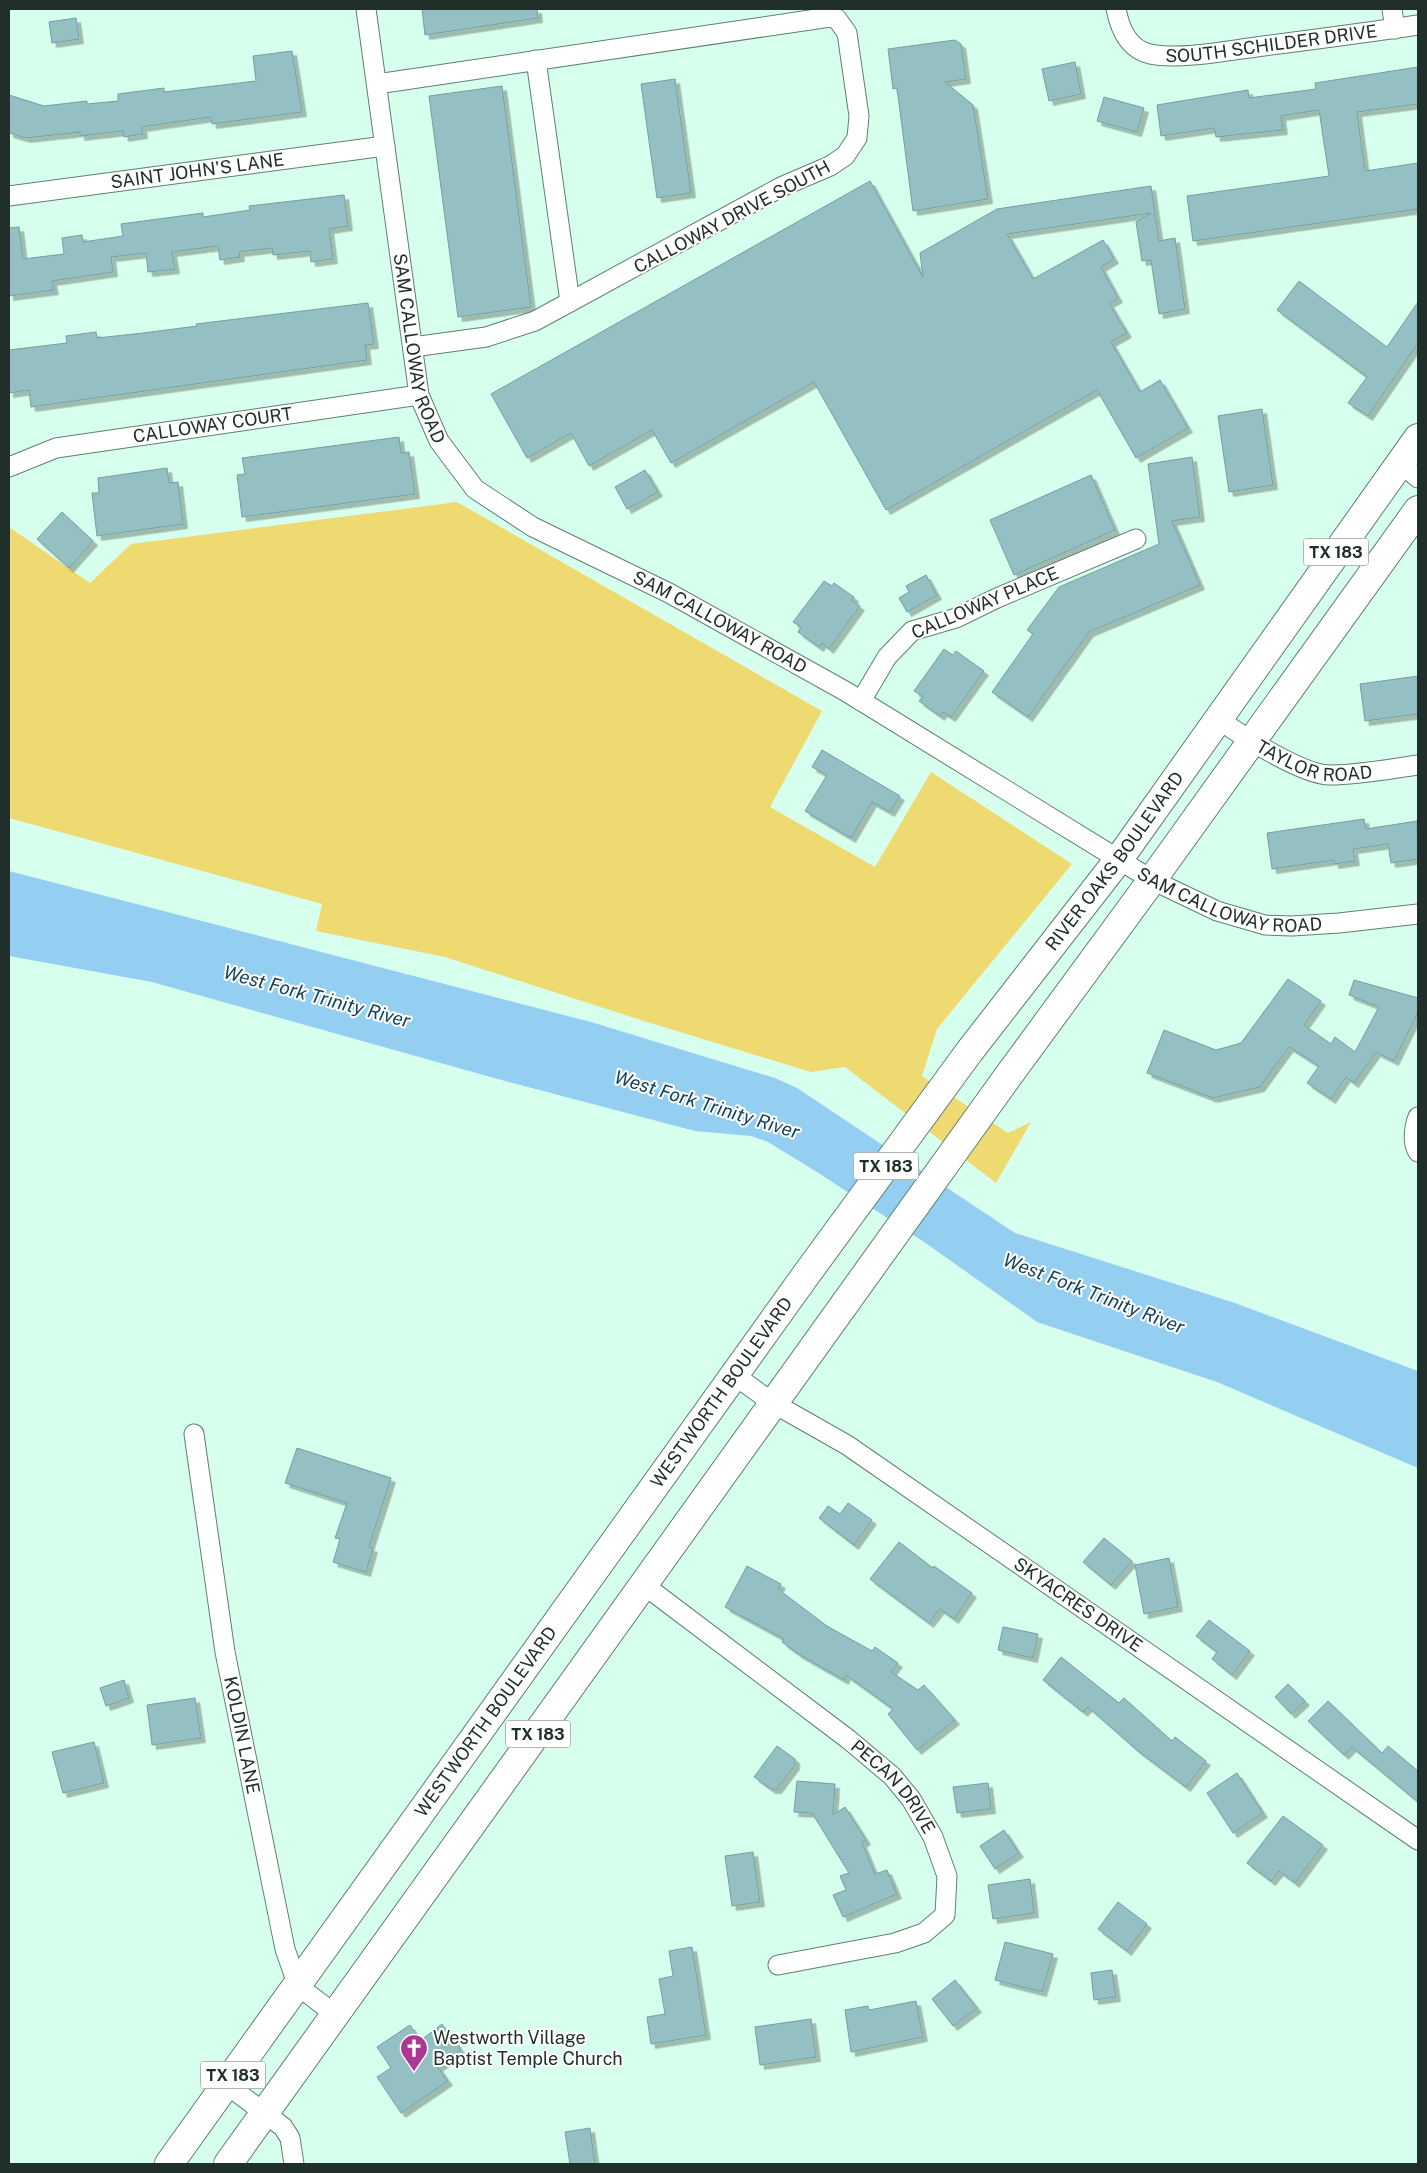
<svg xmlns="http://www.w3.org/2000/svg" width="1427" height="2173" font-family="'Public Sans',sans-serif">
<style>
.green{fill:#eeda70}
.water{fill:#94cff2}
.building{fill:#94c0c3;stroke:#749ea1;filter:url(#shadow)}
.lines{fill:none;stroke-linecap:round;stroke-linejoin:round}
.minor-casing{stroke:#5d8172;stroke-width:21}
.primary-casing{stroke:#5d8172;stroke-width:30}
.minor{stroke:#fff;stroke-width:19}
.primary{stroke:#fff;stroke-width:28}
.labels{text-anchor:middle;stroke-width:4;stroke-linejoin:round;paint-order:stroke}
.shield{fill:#fff;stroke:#636d69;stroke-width:1}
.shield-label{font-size:16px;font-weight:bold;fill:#202f29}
.street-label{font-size:18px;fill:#202f29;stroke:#fff}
.poi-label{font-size:18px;fill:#202f29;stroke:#fff;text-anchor:start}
.water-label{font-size:19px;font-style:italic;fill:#15435b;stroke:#fff}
</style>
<defs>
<filter id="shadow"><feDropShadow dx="4.5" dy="4.5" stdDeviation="0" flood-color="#0004"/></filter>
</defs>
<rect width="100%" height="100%" fill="#d7ffed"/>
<path class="green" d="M457,502L822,711L770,807L875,867L931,772L1072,864L937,1029L922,1076L1008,1133L1031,1122L996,1183L845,1067L811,1072L644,1021L445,957L316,931L322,904L9,818V527L90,583L131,544Z"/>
<path class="water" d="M9,871L591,1022L775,1078L797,1088L1015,1233L1232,1302L1418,1371V1468L1217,1382L1037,1322L927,1244L817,1172L768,1142L751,1136L695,1131L494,1078L152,982L9,956Z"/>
<g class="building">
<path d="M422,9H537L538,18L425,35Z"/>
<path d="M76,18L79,39L52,43L49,22Z"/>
<path d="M955,40L961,44L966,79L945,82L973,105L988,199L913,211L897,88L893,89L888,49Z"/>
<path d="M292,51L302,112L212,124L211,117L169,123L142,127L143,134L124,137L123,131L80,136V132L26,138L9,133V95L44,106L87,101V104L118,101V94L164,88V92L256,81L253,56Z"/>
<path d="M1075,62L1081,94L1049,101L1042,69Z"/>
<path d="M1418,67V104L1357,112L1365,171L1418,163V209L1193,241L1187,196L1329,176L1319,110L1281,116L1283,130L1216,137L1214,128L1161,136L1157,105L1248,90L1249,98L1316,89L1315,83Z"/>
<path d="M675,79L691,193L657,198L641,84Z"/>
<path d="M502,86L531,307L458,317L429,96Z"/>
<path d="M1104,97L1144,108L1137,132L1097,121Z"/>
<path d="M870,181L923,277L920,253L997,209L1151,186L1159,241L1175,238L1185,309L1159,314L1151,260L1142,261L1136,222L1151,213L1007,234L1033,279L1103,240L1114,259L1101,267L1118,298L1109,303L1127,333L1111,342L1140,392L1160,380L1188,428L1136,458L1097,390L886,510L814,382L671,463L652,430L589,466L571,433L527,458L491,394Z"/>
<path d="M344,195L348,226L329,229L333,259L311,262L310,251L273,255L272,248L239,252L240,257L220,260L218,246L172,252L175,269L148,272L146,253L111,257L113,272L52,281L54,290L9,296V228L19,227L23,259L64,254L62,238L82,235L83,242L123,236L121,224L203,213V217L250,210L249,206Z"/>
<path d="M1299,281L1387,347L1418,302V343L1368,416L1348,403L1367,377L1277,310Z"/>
<path d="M368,303L374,344L365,345L367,360L31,407L29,390L9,393V350L67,343L66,336L96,332L97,338L143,333L197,326L196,324Z"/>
<path d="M1262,409L1273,485L1229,492L1218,416Z"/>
<path d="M399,437L401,453L409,452L415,494L242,517L237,475L245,474L242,458Z"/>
<path d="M1192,457L1200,517L1172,521L1200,585L1089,632L1028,717L992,692L1033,634L1027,630L1059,587L1159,544L1148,464Z"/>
<path d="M167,468L169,483L178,482L183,524L97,536L92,493H99L98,478Z"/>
<path d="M645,470L658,492L627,509L615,487Z"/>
<path d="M1091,475L1115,530L1014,575L990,520Z"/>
<path d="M62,512L93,541L69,568L37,539Z"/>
<path d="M926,575L937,595L907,612L899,598L909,592L906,586Z"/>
<path d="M824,581L832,586L834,583L854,597L852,601L860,606L829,649L822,643L819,647L798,632L801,627L793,622Z"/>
<path d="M944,649L953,655L956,651L984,671L951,717L943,712L940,716L919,701L923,696L914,691Z"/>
<path d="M1418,676V714L1365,721L1360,684Z"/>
<path d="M822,750L900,796L890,812L872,802L851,838L805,811L827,775L812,767Z"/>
<path d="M1364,819L1366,829L1417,821L1418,859L1391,863L1388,844L1353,849L1355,861L1334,864V860L1272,869L1267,833Z"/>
<path d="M1288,979L1321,1001L1304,1025L1331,1044L1335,1037L1355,1052L1379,1007L1349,995L1354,980L1418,998V1012L1394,1061L1376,1052L1354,1083L1346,1077L1331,1099L1307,1083L1319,1066L1289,1047L1260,1087L1213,1098L1147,1073L1164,1030L1216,1050L1241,1043Z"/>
<path d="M297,1448L391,1478L369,1547L373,1548L366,1572L333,1562L340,1539L335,1538L347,1503L285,1483Z"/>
<path d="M848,1503L872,1520L854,1545L819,1518L828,1506L840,1514Z"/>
<path d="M1104,1538L1132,1561L1111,1585L1083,1562Z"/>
<path d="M899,1542L933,1568L934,1566L972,1593L954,1619L940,1609L929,1623L870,1579Z"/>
<path d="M1169,1558L1178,1607L1144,1614L1135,1565Z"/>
<path d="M747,1566L781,1584L778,1589L827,1626L872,1651L875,1647L898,1663L891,1672L918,1690L924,1685L955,1720L917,1750L888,1714L893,1709L846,1675L844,1680L800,1655L782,1642L784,1639L725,1607Z"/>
<path d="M1209,1620L1250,1651L1232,1675L1212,1659L1217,1652L1196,1636Z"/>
<path d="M1003,1627L1038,1634L1033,1658L998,1650Z"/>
<path d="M1061,1657L1119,1703L1124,1698L1172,1741L1175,1737L1206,1761L1186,1787L1138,1751L1088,1707L1083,1712L1043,1680Z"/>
<path d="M124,1680L129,1698L106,1706L100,1688Z"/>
<path d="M1288,1684L1305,1701L1291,1714L1275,1697Z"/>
<path d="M195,1698L201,1738L152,1745L147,1705Z"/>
<path d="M1328,1701L1382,1753L1388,1746L1418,1771V1802L1352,1747L1344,1755L1308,1721Z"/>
<path d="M94,1742L104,1783L63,1793L52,1752Z"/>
<path d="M777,1746L795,1759V1765L777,1789H771L754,1777Z"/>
<path d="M1237,1773L1263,1813L1233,1833L1207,1793Z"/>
<path d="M797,1781L835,1784L833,1815L845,1807L866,1840L862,1843L875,1874L887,1870L897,1894L843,1917L833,1895L846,1890L840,1876L849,1873L812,1813L794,1812Z"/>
<path d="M988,1783L991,1809L957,1813L953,1787Z"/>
<path d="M1283,1816L1323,1845L1295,1883L1279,1871L1271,1881L1247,1863Z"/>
<path d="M1004,1830L1019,1853L995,1869L980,1846Z"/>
<path d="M753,1852L760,1902L732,1906L725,1856Z"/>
<path d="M1030,1879L1034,1913L993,1919L988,1885Z"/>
<path d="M1118,1902L1147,1924L1127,1951L1098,1929Z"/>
<path d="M1005,1942L1053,1954L1042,1992L995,1980Z"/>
<path d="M692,1947L706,2035L651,2044L647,2017L665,2014L659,1979L673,1976L669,1951Z"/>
<path d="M1112,1970L1116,1997L1094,2000L1091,1973Z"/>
<path d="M955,1980L977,2008L953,2026L932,1999Z"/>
<path d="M916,2001L923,2037L851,2052L845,2010L868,2006L869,2010Z"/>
<path d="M811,2019L816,2057L760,2065L755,2027Z"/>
<path d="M442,2024L461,2050L438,2067L448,2081L401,2113L377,2077L391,2068L377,2047L410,2025L420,2041Z"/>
<path d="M590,2128L595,2164H570L565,2132Z"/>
</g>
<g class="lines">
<g class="minor-casing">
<g id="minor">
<path id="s1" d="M366,9L419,395L439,441L475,489L533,527L669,593L845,691L1152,880L1217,911L1265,925L1292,926L1339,923L1418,914"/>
<path id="s2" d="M1116,9C1120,29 1128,49 1150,54C1179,60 1226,51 1256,47C1310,40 1364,33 1418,25"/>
<path d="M1392,9L1395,29"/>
<path d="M536,60L570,302"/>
<path d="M377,84L830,17L837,19L847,33L859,116L857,138L845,156L830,166L781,187L535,321L486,337L413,347"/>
<path id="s3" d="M9,196L385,146"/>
<path d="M1400,463L1418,478"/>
<path id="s4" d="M9,467L56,448L419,395"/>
<path d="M861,701L887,657L912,631L956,618L997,598L1136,539"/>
<path id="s5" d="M1220,720C1243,737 1303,775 1330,775C1359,775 1389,769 1418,765"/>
<path d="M1418,1117C1414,1127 1412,1143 1418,1152"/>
<path id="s6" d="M734,1375L773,1403L847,1445L1418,1840"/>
<path id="s7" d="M194,1434L225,1652L285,1949L298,1986L336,2015"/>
<path id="s8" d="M644,1585L848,1739L892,1776L911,1799L933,1837L947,1876L945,1915L924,1933L895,1943L778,1965"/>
<path d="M226,2084L283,2127L290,2138L294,2164"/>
</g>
</g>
<g class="primary-casing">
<g id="primary">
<path id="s9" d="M169,2164L803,1279L969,1052L1119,859L1418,438"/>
<path d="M228,2164L1006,1079L1152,880L1418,510"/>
</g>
</g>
<use href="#minor" class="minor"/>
<use href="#primary" class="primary"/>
</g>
<defs>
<g id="church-pin" transform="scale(1.4375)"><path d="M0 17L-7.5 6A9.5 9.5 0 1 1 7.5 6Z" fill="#ab3891" stroke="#fff"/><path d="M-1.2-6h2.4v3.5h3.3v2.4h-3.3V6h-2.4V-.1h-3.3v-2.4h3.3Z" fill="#fff"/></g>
</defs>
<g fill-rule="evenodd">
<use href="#church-pin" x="414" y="2048"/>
</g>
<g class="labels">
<g class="shield">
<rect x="1303.5" y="538.5" width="65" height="27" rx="4"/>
<rect x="853.5" y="1152.5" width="65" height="27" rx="4"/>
<rect x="505.5" y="1720.5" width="65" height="27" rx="4"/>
<rect x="200.5" y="2061.5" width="65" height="27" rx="4"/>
</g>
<g class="shield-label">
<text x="1336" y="558">TX 183</text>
<text x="886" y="1172">TX 183</text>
<text x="538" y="1740">TX 183</text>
<text x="233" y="2081">TX 183</text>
</g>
<g class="street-label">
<text dy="6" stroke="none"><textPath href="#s2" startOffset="182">SOUTH SCHILDER DRIVE</textPath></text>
<text dy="6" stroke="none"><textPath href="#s3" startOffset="190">SAINT JOHN'S LANE</textPath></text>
<text transform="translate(732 217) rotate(-28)" y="6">CALLOWAY DRIVE SOUTH</text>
<text dy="6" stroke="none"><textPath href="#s1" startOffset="344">SAM CALLOWAY ROAD</textPath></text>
<text dy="6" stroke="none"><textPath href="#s4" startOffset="209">CALLOWAY COURT</textPath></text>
<text transform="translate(985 603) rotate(-23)" y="6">CALLOWAY PLACE</text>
<text dy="6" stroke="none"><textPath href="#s1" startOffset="779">SAM CALLOWAY ROAD</textPath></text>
<text dy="6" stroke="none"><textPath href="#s5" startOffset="106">TAYLOR ROAD</textPath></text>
<text dy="6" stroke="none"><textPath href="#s9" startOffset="1610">RIVER OAKS BOULEVARD</textPath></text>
<text dy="6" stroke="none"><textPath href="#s1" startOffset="1364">SAM CALLOWAY ROAD</textPath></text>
<text dy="6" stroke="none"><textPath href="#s9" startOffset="949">WESTWORTH BOULEVARD</textPath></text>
<text dy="6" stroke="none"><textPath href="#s6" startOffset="414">SKYACRES DRIVE</textPath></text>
<text dy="6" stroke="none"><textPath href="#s9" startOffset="544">WESTWORTH BOULEVARD</textPath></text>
<text dy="6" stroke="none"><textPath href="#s7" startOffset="305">KOLDIN LANE</textPath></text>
<text dy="6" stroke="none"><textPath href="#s8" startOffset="322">PECAN DRIVE</textPath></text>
</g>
<g class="poi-label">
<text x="433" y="2044">Westworth Village<tspan x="433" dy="21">Baptist Temple Church</tspan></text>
</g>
<g class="water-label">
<text transform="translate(317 996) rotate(15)" y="7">West Fork Trinity River</text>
<text transform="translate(707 1104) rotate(17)" y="7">West Fork Trinity River</text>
<text transform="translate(1094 1293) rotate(21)" y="7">West Fork Trinity River</text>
</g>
</g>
<rect width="1427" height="2173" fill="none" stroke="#202f29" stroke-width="20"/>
</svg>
